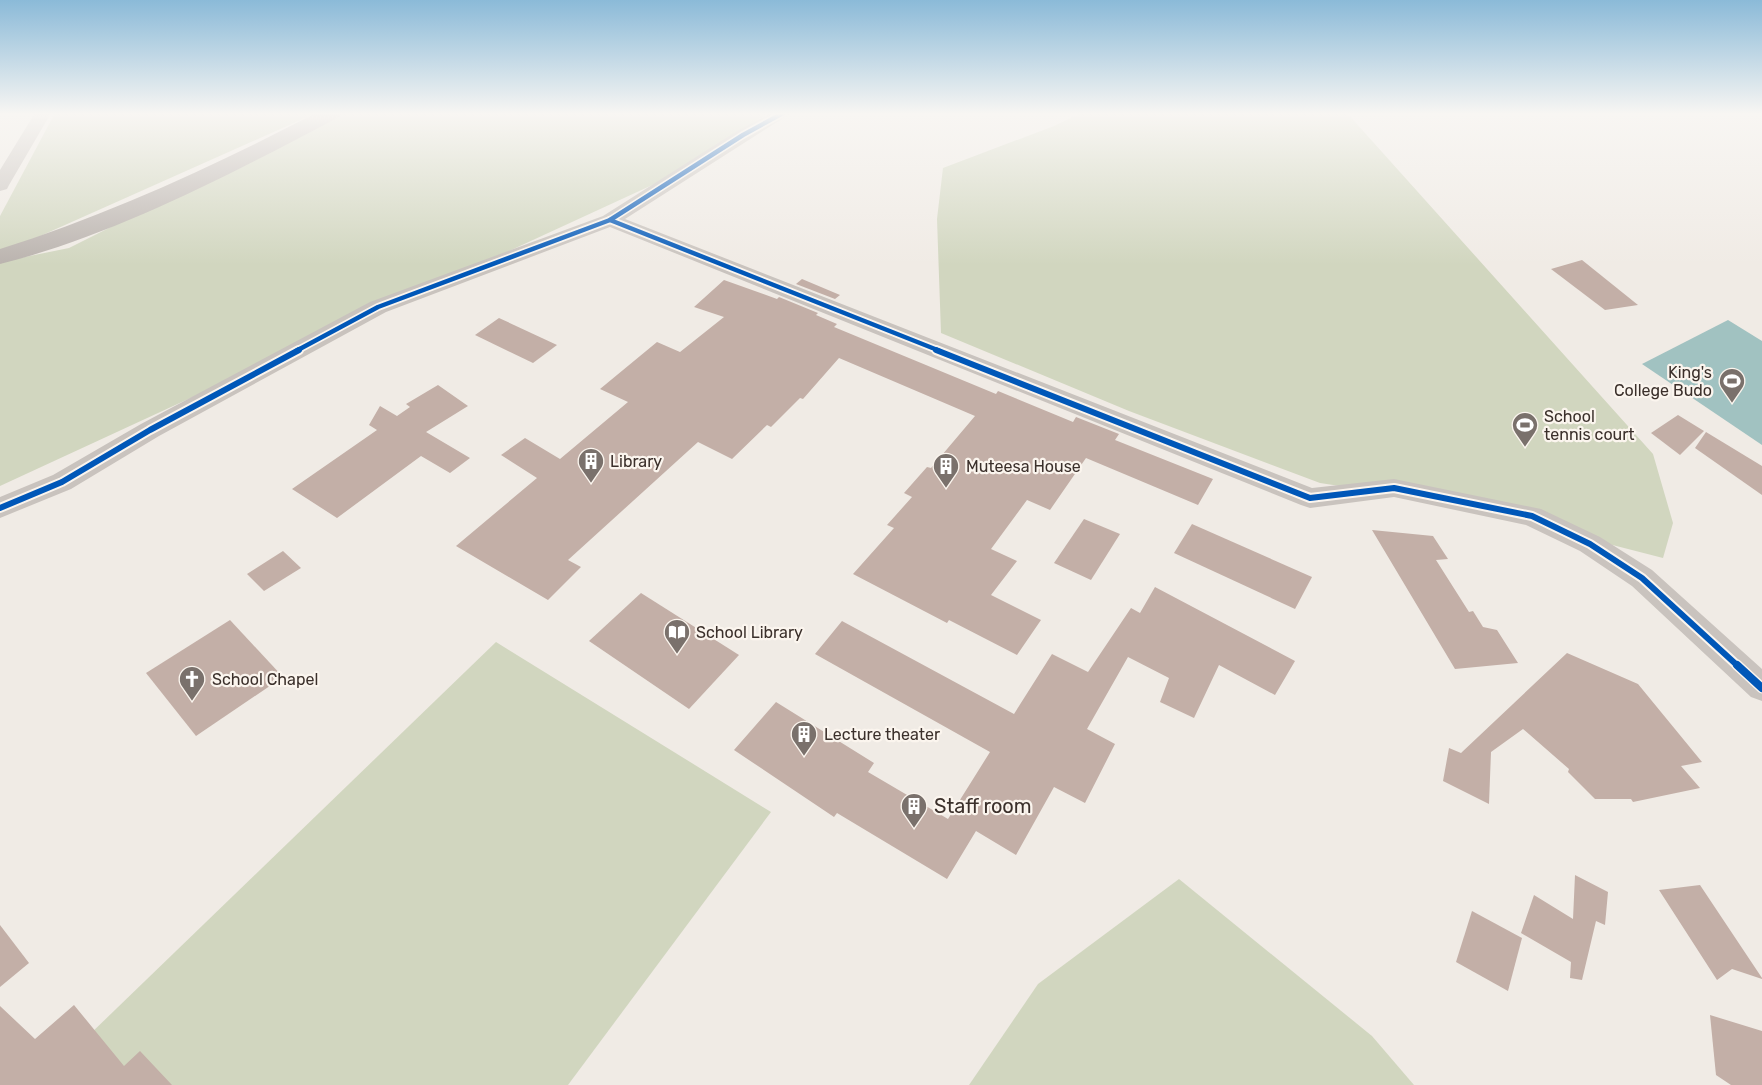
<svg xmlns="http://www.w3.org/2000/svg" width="1762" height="1085" font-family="Rubik,sans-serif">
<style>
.green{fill:#d1d6bf}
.water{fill:#a1c2c1}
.building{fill:#c3afa7}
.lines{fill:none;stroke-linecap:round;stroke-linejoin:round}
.street{fill:#c9c3be;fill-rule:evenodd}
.secondary{fill:#bab3ae;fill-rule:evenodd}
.cycleway-far2-casing{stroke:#fbf5ee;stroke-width:8}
.cycleway-far1-casing{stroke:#fbf5ee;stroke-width:10}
.cycleway-casing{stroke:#fbf5ee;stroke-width:11}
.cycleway-far2{stroke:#0057b8;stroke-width:4.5}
.cycleway-far1{stroke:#0057b8;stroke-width:6}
.cycleway{stroke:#0057b8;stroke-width:8}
.labels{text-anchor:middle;stroke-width:4.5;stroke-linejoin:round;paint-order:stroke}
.poi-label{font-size:16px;fill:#3b302b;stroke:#fbf5ee;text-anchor:start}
.near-poi-label{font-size:20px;fill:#3b302b;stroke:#fbf5ee;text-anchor:start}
</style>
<rect width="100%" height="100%" fill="#f0ebe5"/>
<g class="green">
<path d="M55,113H316L0,254V216Z"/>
<path d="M338,113H767L700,163L0,486V262L69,248Z"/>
<path d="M1081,113H1347L1653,454L1673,523L1663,558L1445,502L1320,483L1129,411L941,333L937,219L943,168L1054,126Z"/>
<path d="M496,642L771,812L568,1085H135L87,1037Z"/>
<path d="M1179,879L1372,1036L1414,1085H969L1038,984Z"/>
</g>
<path class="water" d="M1728,320L1762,341V445L1642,364Z"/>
<g class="building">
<path d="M1582,260L1638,305L1605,310L1551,269Z"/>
<path d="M802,279L840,295L835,299L796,284Z"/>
<path d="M724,280L777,299L779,297L818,313L816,315L837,324L834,327L996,394L998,391L1073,422L1076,417L1119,434L1115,440L1213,479L1198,505L1086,458L1050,510L1027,500L991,549L1017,561L991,595L1041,620L1017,655L949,620L947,623L853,574L894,528L887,525L912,497L904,493L927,467L931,468L975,416L839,358L803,399L800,398L771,427L767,425L732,459L698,442L568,560L581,567L548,600L456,546L537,478L501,455L525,438L560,459L628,402L600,389L657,342L680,352L724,317L694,307Z"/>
<path d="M499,318L557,345L533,363L475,335Z"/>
<path d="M438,385L468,406L426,432L470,458L450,473L421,456L337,518L292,489L377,430L369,425L380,406L397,416L410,407L406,404Z"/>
<path d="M1678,415L1704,431L1680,455L1651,433Z"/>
<path d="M1706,432L1762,466V495L1695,448Z"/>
<path d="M1084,519L1120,534L1091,580L1054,563Z"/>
<path d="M1192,524L1312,577L1295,609L1174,553Z"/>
<path d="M1372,530L1433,536L1448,559L1436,560L1469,612L1473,611L1483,627L1497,630L1518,663L1455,669Z"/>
<path d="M283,551L301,568L264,591L247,574Z"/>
<path d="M1155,587L1295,661L1275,695L1219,665L1194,718L1160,702L1169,678L1128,657L1087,729L1115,744L1085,803L1054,787L1016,855L976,831L947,879L837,813L834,817L734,750L776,702L874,763L868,772L948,819L990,752L815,654L842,621L1014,714L1052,654L1088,672L1131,608L1140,613Z"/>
<path d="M641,593L739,655L689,709L589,641Z"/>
<path d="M230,620L283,677L196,736L146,673Z"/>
<path d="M1567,653L1638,684L1702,762L1681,766L1700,788L1633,802L1631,799H1595L1568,772L1569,769L1523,729L1491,752L1489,804L1443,781L1449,748L1461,753Z"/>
<path d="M1575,875L1608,892L1605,925L1596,921L1582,980L1570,978L1571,962L1521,933L1534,895L1573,919Z"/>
<path d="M1700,885L1762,978V979L1732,969L1717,980L1659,890Z"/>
<path d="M1472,911L1522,938L1508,991L1456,962Z"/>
<path d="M0,925L29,963L0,987Z"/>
<path d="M74,1005L124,1066L140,1051L172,1085H0V1006L35,1039Z"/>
<path d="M1710,1015L1762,1031V1085H1731L1716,1075Z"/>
</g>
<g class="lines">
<g class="street">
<path d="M35,113H51L9,185L7,189L0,191V170Z"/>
<path d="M771,113H791L625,219L1312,488L1394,479L1541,509L1600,537L1652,570L1762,669V701L1751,697L1632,586L1580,551L1526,525L1394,497L1310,508L1301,505L610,227L386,312L159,436L71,489L0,518V497L53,475L141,424L370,302L603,216L737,131Z"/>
</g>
<path class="secondary" d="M316,113H342L339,117C235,172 114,236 0,264V249C110,214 214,166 316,113Z"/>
<g class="cycleway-far2-casing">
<g id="cycleway-far2">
<path d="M610,220L940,351"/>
<path d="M296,351L378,307L610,220L743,135L783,113"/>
</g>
</g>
<g class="cycleway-far1-casing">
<g id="cycleway-far1">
<path d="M936,350L1310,498L1394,488L1532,516L1590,544L1642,578L1739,667"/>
<path d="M0,508L62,482L150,430L299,350"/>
</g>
</g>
<g class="cycleway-casing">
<path id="cycleway" d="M1737,665L1762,688"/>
</g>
<use href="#cycleway-far2" class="cycleway-far2"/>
<use href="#cycleway-far1" class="cycleway-far1"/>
<use href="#cycleway" class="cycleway"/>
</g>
<linearGradient id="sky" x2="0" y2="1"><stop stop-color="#8bbad8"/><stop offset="0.43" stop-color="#f8f6f3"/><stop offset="1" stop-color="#f8f6f3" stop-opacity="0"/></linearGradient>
<rect width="1762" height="265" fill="url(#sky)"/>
<defs>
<g id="stadium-pin" transform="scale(1.35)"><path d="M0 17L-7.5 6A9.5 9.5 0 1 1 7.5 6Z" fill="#7a716c" stroke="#fbf5ee"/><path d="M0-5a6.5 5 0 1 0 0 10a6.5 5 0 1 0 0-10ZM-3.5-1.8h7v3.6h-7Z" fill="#fff"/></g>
<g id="building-pin" transform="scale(1.35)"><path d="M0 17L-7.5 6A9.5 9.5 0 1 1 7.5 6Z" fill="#7a716c" stroke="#fbf5ee"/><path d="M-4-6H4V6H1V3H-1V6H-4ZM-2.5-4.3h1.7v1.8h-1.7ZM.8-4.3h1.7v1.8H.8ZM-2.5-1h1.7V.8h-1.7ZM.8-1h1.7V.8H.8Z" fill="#fff"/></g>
<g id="library-pin" transform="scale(1.35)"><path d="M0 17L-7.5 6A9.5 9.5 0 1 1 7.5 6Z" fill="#7a716c" stroke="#fbf5ee"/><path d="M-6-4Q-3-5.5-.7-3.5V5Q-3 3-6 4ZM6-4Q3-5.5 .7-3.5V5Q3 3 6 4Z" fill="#fff"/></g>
<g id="church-pin" transform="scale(1.35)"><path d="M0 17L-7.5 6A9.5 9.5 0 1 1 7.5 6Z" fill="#7a716c" stroke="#fbf5ee"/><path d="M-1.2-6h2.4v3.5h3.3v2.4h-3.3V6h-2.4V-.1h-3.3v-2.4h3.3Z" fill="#fff"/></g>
</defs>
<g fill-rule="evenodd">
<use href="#stadium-pin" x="1732" y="381"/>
<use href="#stadium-pin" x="1525" y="425"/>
<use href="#building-pin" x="591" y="461"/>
<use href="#building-pin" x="946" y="466"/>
<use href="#library-pin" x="677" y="632"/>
<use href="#church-pin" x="192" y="679"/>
<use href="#building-pin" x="804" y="734"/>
<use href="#building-pin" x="914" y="806"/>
</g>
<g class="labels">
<g class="poi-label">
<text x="1712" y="378" text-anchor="end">King's<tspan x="1712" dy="18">College Budo</tspan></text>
<text x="1544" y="422">School<tspan x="1544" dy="18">tennis court</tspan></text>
<text x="610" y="467">Library</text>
<text x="966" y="472">Muteesa House</text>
<text x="696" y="638">School Library</text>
<text x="212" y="685">School Chapel</text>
<text x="824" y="740">Lecture theater</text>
</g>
<g class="near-poi-label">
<text x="934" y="813">Staff room</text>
</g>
</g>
</svg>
